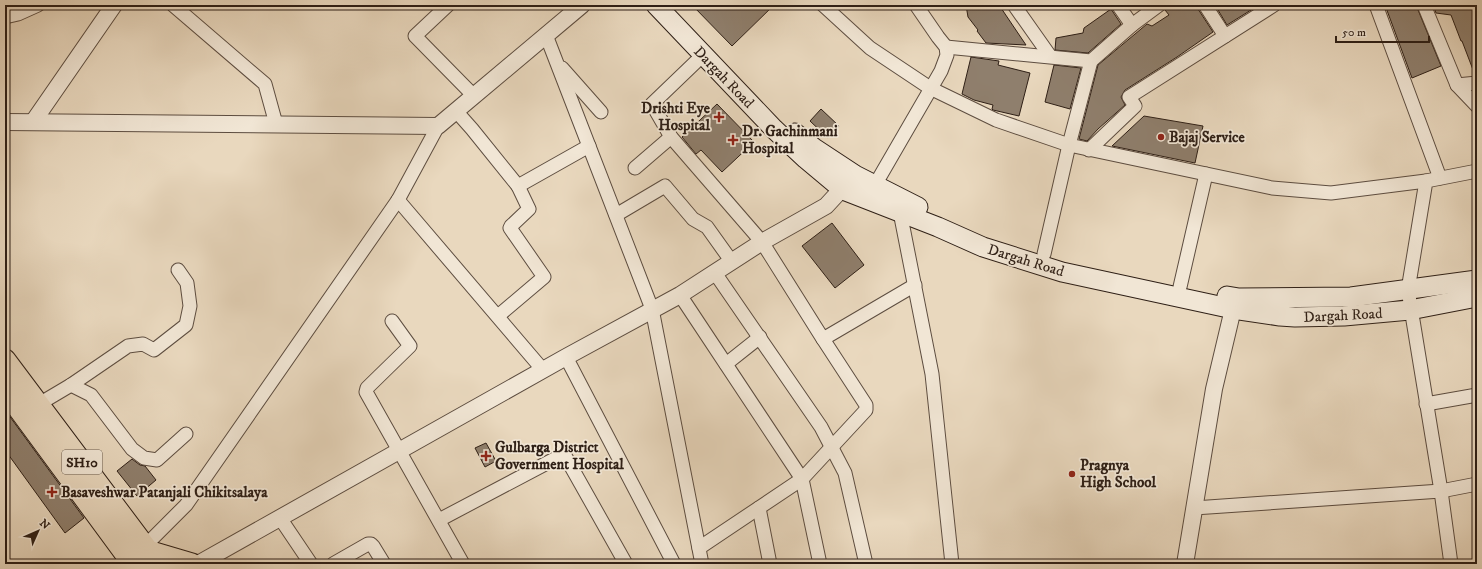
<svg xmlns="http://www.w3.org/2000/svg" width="1482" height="569" font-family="'IM FELL DW Pica',serif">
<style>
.building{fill:#8f7f6d;stroke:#2e1f16}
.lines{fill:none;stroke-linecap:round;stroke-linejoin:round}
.minor-casing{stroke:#5d4d40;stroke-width:15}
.tertiary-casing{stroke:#5d4d40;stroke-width:18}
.secondary-casing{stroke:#2e1f16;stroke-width:21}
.primary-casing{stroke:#2e1f16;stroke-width:23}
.minor{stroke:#f1e6d5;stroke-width:13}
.tertiary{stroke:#f1e6d5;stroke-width:16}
.secondary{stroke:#f1e6d5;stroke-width:19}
.primary{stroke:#e9d8be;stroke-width:21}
.poi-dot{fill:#8f2418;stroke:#f1e6d5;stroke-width:1.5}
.labels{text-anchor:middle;stroke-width:3.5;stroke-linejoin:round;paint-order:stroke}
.shield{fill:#f1e6d5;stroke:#685b4f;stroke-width:1}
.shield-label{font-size:14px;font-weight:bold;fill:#2e1f16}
.street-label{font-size:15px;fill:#2e1f16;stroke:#f1e6d5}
.poi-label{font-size:15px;font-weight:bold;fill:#2e1f16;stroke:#f1e6d5;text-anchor:start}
</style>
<rect width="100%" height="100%" fill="#e9d8be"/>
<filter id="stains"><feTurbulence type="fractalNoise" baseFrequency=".005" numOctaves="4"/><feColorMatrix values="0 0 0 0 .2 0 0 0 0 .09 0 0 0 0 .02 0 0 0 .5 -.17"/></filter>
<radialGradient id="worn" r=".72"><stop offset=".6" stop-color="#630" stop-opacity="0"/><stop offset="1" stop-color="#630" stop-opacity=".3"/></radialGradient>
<g class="building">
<path d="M692,5H774L732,46Z"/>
<path d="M966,5H999L1026,45L986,43L977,31L978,30L968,17Z"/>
<path d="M1167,5H1197L1198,9L1213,32L1177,57L1125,90L1121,97L1125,105L1098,129L1087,141L1079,139L1098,65L1147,24L1152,26L1169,15L1165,10Z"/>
<path d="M1215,5H1259L1227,25Z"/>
<path d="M1385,5H1416L1441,66L1412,78Z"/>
<path d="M1433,5H1477V75H1475L1462,41H1461L1451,15L1436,13Z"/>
<path d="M1111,9L1121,24L1088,53L1055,50L1056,38L1083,33L1084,28Z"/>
<path d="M971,57L999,61L998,65L1030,73L1019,116L993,110L992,109L993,105L974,100L962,94Z"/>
<path d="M1054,65L1081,68L1070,109L1045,102Z"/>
<path d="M717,104L754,142L722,172L701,150L696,154L682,137Z"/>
<path d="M821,109L839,126L828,138L810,121Z"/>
<path d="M1144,116L1203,126L1195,163L1112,146Z"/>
<path d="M832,223L864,265L835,288L802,246Z"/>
<path d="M5,410L84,518L65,533L5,450Z"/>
<path d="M486,443L496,461L485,467L475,448Z"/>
<path d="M132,459L140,465L145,466L156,480L137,496L117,471Z"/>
</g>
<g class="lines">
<g class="minor-casing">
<g id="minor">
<path d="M173,5L265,84L276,124"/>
<path d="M448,5L415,36L474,96"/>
<path d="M823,5L870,48L930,88L996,120L1069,145L1272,188L1331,193L1426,181"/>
<path d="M1014,5L1050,56"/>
<path d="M1118,5L1132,25"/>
<path d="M1205,5L1225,36"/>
<path d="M1376,5L1440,178"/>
<path d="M1424,5L1457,85L1477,106"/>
<path d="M5,17L18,14L38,5"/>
<path d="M546,35L652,309L702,564"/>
<path d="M946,47L1091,61L1132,25L1159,5"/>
<path d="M703,55L652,104L671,137L762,242L823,339L915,285"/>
<path d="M562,68L601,112"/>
<path d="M1457,85L1477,83"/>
<path d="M456,111L472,129L518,186L589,146"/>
<path d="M1089,150L1135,106L1129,97L1274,5"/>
<path d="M635,168L671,137"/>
<path d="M875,185L941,71L947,55L946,47L938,37L916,5"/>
<path d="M398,200L543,370"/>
<path d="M900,212L932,374L952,564"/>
<path d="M616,215L665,186L693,219L707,227L732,262"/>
<path d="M1044,254L1069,145L1091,61"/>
<path d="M715,273L821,427L845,473L866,564"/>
<path d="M1180,287L1206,174"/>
<path d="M680,295L802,479L820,564"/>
<path d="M498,316L544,277L510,228L511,226L529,209L518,186"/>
<path d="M392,321L410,346L367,388L366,392L463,564"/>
<path d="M566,357L674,564"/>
<path d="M726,364L760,337"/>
<path d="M71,385L91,395L132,449L144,458L157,460L186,434"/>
<path d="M39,404L71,385L128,346L143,344L154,350L186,325L190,306L187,283L178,270"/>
<path d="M1426,404L1477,395"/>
<path d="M759,508L770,564"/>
<path d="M1194,508L1441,491L1477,484"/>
<path d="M280,518L311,564"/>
<path d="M439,520L564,454L626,564"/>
<path d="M145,546L186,505L398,200L438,126"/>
<path d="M699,548L802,479L866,410V405L823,339"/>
<path d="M333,564L368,544H371L373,546L384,564"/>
<path d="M1451,564L1441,491L1408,290L1426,181L1477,171"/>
</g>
</g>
<g class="tertiary-casing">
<g id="tertiary">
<path d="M5,122L438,126L582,5"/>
<path d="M33,122L114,5"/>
<path d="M198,564L566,357L680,295L762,242L826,206L850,180"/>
<path d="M1185,564L1214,389L1233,309"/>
</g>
</g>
<g class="secondary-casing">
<g id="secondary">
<path d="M656,5L774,129L806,159L843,190L938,227L983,247L1062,272L1233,309L1280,316L1295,317L1344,316L1410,310L1477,297"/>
<path d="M795,133L814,148L855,175L918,207"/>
<path d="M1227,296L1239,298L1351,297L1477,280"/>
</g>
</g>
<g class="primary-casing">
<g id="primary">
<path d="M5,360L158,564"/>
<path d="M5,390L133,564"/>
<path d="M148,551L192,564"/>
</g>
</g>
<use href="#minor" class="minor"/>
<use href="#tertiary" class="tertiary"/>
<use href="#secondary" class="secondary"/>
<use href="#primary" class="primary"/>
</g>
<g class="poi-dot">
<path d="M717 111h4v4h4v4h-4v4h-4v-4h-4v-4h4z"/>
<circle cx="1161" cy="137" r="4"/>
<path d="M731 134h4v4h4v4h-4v4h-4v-4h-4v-4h4z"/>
<path d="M484 450h4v4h4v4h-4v4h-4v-4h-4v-4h4z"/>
<circle cx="1072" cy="474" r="4"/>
<path d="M50 486h4v4h4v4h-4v4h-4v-4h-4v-4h4z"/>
</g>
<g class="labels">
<rect class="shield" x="62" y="450" width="40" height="24" rx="3"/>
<g class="shield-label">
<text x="82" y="467">SH10</text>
</g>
<g class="street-label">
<text transform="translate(724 77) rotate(46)" y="5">Dargah Road</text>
<text transform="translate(1026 260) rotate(17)" y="5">Dargah Road</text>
<text transform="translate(1343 315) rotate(-3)" y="5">Dargah Road</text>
</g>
<g class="poi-label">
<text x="710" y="113" text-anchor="end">Drishti Eye<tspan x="710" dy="17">Hospital</tspan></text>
<text x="742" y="136">Dr. Gachinmani<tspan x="742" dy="17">Hospital</tspan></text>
<text x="1169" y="142">Bajaj Service</text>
<text x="495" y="452">Gulbarga District<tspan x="495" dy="17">Government Hospital</tspan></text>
<text x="1080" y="470">Pragnya<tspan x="1080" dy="17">High School</tspan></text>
<text x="61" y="497">Basaveshwar Patanjali Chikitsalaya</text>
</g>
</g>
<rect width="1482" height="569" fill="none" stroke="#e9d8be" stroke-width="20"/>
<rect x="6" y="6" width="1470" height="557" fill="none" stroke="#2e1f16" stroke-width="2"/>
<rect x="10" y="10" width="1462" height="549" fill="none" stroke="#2e1f16"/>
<g transform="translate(38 531) rotate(45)" stroke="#f1e6d5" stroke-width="3" paint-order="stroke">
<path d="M0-3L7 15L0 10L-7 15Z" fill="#2e1f16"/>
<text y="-6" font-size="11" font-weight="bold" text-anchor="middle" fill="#2e1f16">N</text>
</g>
<path d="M1336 36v6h93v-6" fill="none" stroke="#2e1f16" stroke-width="2"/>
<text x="1342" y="36" font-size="12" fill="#2e1f16" stroke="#f1e6d5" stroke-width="3" paint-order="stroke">50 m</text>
<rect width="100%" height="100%" filter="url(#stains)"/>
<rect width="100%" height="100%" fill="url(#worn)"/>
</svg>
